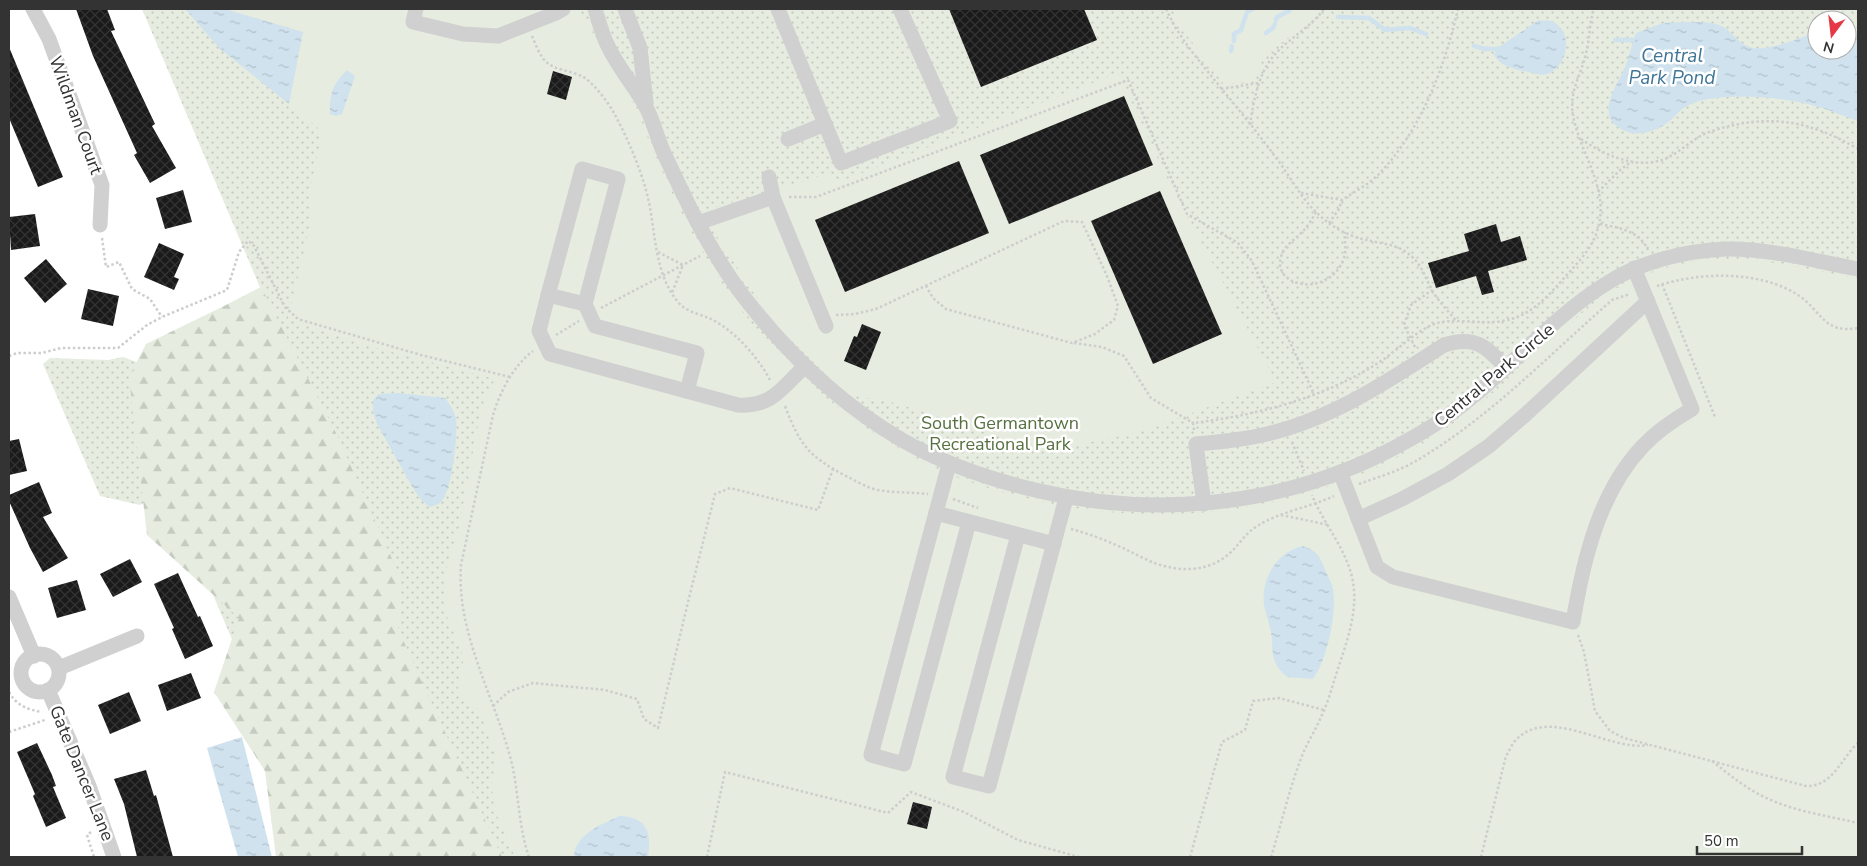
<svg xmlns="http://www.w3.org/2000/svg" width="1867" height="866" font-family="'Nunito Sans',sans-serif">
<style>
.green{fill:url(#green-dots);fill-rule:evenodd}
.forest{fill:url(#forest-firs)}
.pitch{fill:#e6ecdf}
.water{fill:url(#water-ripples)}
.lines{fill:none;stroke-linecap:round;stroke-linejoin:round}
.stream{stroke:#cfe2ee;stroke-width:4.5}
.building{fill:url(#building-cross-hatch)}
.path{stroke:#cdcdcd;stroke-width:2.5;stroke-dasharray:2.5 2.5;stroke-linecap:butt}
.minor{stroke:#d0d0d0;stroke-width:15}
.labels{text-anchor:middle;stroke-width:5;stroke-linejoin:round;paint-order:stroke}
.street-label{font-size:18px;fill:#333;stroke:#fff}
.park-label{font-size:18px;fill:#56703f;stroke:#fff}
.water-label{font-size:19px;font-style:italic;fill:#3f7597;stroke:#fff}
</style>
<defs>
<pattern id="green-dots" width="8" height="8" patternUnits="userSpaceOnUse" patternTransform="scale(1.25)"><rect width="8" height="8" fill="#e6ecdf"/><path d="M2 2h.1M6 6h.1" fill="none" stroke="#c6cbc0" stroke-width="1.8" stroke-linecap="round"/></pattern>
<pattern id="forest-firs" width="22" height="20" patternUnits="userSpaceOnUse" patternTransform="scale(1.25)"><rect width="22" height="20" fill="#e6ecdf"/><path d="M5 1l3.5 6h-7zM16 11l3.5 6h-7z" fill="#c6cbc0"/></pattern>
<pattern id="water-ripples" width="26" height="14" patternUnits="userSpaceOnUse" patternTransform="scale(1.25)"><rect width="26" height="14" fill="#cfe2ee"/><path d="M2 4q2-2 4 0t4 0M15 11q2-2 4 0t4 0" fill="none" stroke="#b2c2cd"/></pattern>
<pattern id="building-cross-hatch" width="8" height="8" patternUnits="userSpaceOnUse" patternTransform="scale(1.25)"><rect width="8" height="8" fill="#1a1a1a"/><path d="M0 0l8 8M0 8l8-8" fill="none" stroke="#333"/></pattern>
</defs>
<rect width="100%" height="100%" fill="#fff"/>
<g class="green">
<path d="M142,9H1858V857H299L256,696L174,503L321,431ZM1817,20H1847V50H1817Z"/>
<path d="M123,357L155,369L164,492L140,505L100,496L43,364L50,358L108,360Z"/>
</g>
<path class="forest" d="M261,287L337,435L401,579L398,629L502,857H276L265,771L214,692L239,618L147,535L129,377L146,344L226,305Z"/>
<g class="pitch">
<path d="M225,9H578C592,31 606,55 619,78C626,89 633,101 638,113C644,125 647,138 653,151C675,202 700,253 733,299C787,373 859,432 942,471C971,484 1002,492 1034,500C1170,532 1316,511 1435,436C1476,410 1512,377 1547,344C1567,326 1586,308 1609,293C1643,271 1691,258 1731,259C1774,260 1817,271 1858,279V857H515L494,809L491,777L498,764L479,709L472,708L462,697L457,685L464,658L446,614L444,576L459,527L481,408L495,379L369,346L288,319L310,225L309,193L322,136L317,127L289,104L303,32Z"/>
<path d="M1172,9H1319L1317,13L1301,28L1265,55L1255,76L1249,82L1224,84L1179,25Z"/>
<path d="M1118,73L1166,176L1276,382L1140,432L1047,451L895,403L849,395L774,324L701,212L831,173L839,182Z"/>
</g>
<g class="water">
<path d="M185,9H225L303,32L289,104L219,48Z"/>
<path d="M1539,20C1543,21 1548,20 1551,21C1575,30 1568,67 1547,74C1540,76 1530,72 1524,71C1512,69 1500,65 1494,55L1496,49Z"/>
<path d="M1686,22C1699,22 1714,21 1725,28C1734,34 1741,46 1753,48C1774,50 1798,38 1817,32V50H1847V33L1858,35V121C1841,115 1822,107 1804,103C1773,97 1740,94 1709,99C1701,100 1688,104 1681,110C1675,115 1669,123 1661,127C1647,133 1635,137 1621,129C1593,114 1620,82 1627,62C1630,53 1632,43 1636,33L1663,23Z"/>
<path d="M347,70L355,76L342,114L336,116L330,114C329,94 333,84 347,70Z"/>
<path d="M398,393L445,398C450,404 454,411 456,419C458,434 452,492 441,502C439,504 433,506 430,507L422,501L413,488L377,424L373,411V400L379,394Z"/>
<path d="M1303,546C1320,552 1320,558 1327,574C1329,579 1332,584 1333,589C1337,613 1327,660 1313,679L1287,677C1269,661 1274,653 1271,632C1269,623 1266,614 1264,605C1261,579 1276,552 1303,546Z"/>
<path d="M242,737L272,857H238L207,748Z"/>
<path d="M619,816C647,817 652,832 648,857H574C575,834 601,825 619,816Z"/>
</g>
<g class="lines">
<g class="stream">
<path d="M1247,12L1253,9"/>
<path d="M1338,17L1369,18L1385,30L1410,28L1426,34"/>
<path d="M1276,20L1277,17L1289,11L1290,9"/>
<path d="M1266,33L1273,28L1275,24"/>
<path d="M1615,40H1633"/>
<path d="M1234,41V34L1241,30L1246,15"/>
<path d="M1474,46L1485,49H1502"/>
<path d="M1231,51L1232,46"/>
</g>
</g>
<g class="building">
<path d="M76,9H107L115,30L111,31L155,124L152,126L176,168L150,183L134,155L137,153L93,56Z"/>
<path d="M949,9H1084L1097,40L981,87Z"/>
<path d="M9,47L63,177L38,187L9,118Z"/>
<path d="M553,71L572,77L566,100L547,94Z"/>
<path d="M1124,96L1153,165L1009,224L980,155Z"/>
<path d="M959,161L989,233L845,292L815,220Z"/>
<path d="M183,190L192,222L165,229L156,198Z"/>
<path d="M1160,191L1222,334L1153,364L1091,221Z"/>
<path d="M35,214L40,246L11,250L9,217Z"/>
<path d="M1496,224L1501,242L1520,236L1527,260L1488,271L1494,292L1482,295L1476,276L1436,288L1428,263L1469,251L1464,234Z"/>
<path d="M159,243L184,254L174,277L179,279L174,290L144,277Z"/>
<path d="M46,259L67,284L45,303L24,278Z"/>
<path d="M88,289L119,296L113,326L81,319Z"/>
<path d="M862,324L881,332L866,370L844,361L854,336L857,337Z"/>
<path d="M19,439L27,471L9,475V441Z"/>
<path d="M39,482L52,513L43,517L68,558L43,572L30,548L9,501V495Z"/>
<path d="M130,559L142,582L113,597L100,574Z"/>
<path d="M178,573L198,617L200,616L213,646L185,659L172,629L174,628L154,584Z"/>
<path d="M77,580L86,610L57,618L48,588Z"/>
<path d="M191,673L201,698L167,711L158,685Z"/>
<path d="M129,692L141,721L110,734L98,705Z"/>
<path d="M37,743L52,775L56,786L53,787L66,818L46,827L33,796L35,794L17,752Z"/>
<path d="M146,770L154,796L156,795L173,857H137L124,804L114,779Z"/>
<path d="M913,802L932,807L927,829L907,824Z"/>
</g>
<g class="lines">
<g class="path">
<path d="M1166,9L1175,27L1187,45C1215,82 1246,117 1274,155C1289,174 1299,196 1317,213C1330,226 1348,236 1366,240C1379,243 1395,244 1406,252C1423,263 1425,280 1435,295C1442,305 1450,313 1457,322"/>
<path d="M532,36C535,43 538,51 542,57C552,72 571,69 585,78C596,86 607,101 614,113C628,139 641,169 648,198C656,233 654,273 678,302C686,312 700,314 711,319C735,331 759,358 771,382"/>
<path d="M1221,89L1258,83"/>
<path d="M1250,125C1254,99 1258,73 1276,53C1291,37 1311,27 1324,9"/>
<path d="M1581,139C1604,155 1638,171 1667,158C1682,151 1695,136 1712,131C1767,113 1809,120 1858,149"/>
<path d="M1598,192L1620,170L1632,161"/>
<path d="M1301,193L1342,200C1354,192 1367,185 1377,176C1421,131 1444,69 1458,9"/>
<path d="M789,197H816L1128,80L1187,214L1238,243L1252,261L1314,394"/>
<path d="M1316,212C1312,219 1308,226 1303,231C1295,240 1284,245 1281,257C1272,288 1330,298 1344,258C1347,249 1344,241 1345,232"/>
<path d="M1329,223L1339,209L1342,200"/>
<path d="M1600,224C1619,228 1639,230 1648,250"/>
<path d="M102,238L106,267L119,262L132,289L150,299L162,317"/>
<path d="M658,252L683,265L672,293"/>
<path d="M1662,284L1715,417"/>
<path d="M1657,286C1699,272 1759,270 1798,295C1822,311 1823,334 1858,328"/>
<path d="M601,308L700,256"/>
<path d="M836,315L855,314L876,309L1064,221L1082,222L1107,276L1118,306L1114,320L1095,334L1072,343L946,309L933,298L926,286"/>
<path d="M556,335L579,321"/>
<path d="M1074,343L1102,347L1124,356L1151,398L1193,423"/>
<path d="M1415,347L1404,325L1411,305L1432,290"/>
<path d="M9,356L17,353H42L61,348H118L147,325L162,317L227,290L239,252L248,241L253,244L285,307L298,319L421,355L510,377"/>
<path d="M785,406C800,445 808,456 846,476C856,481 867,488 878,490C895,493 911,492 928,494"/>
<path d="M1194,430L1193,423C1258,415 1323,398 1378,363C1397,351 1413,333 1434,324C1453,317 1482,325 1502,321C1530,317 1547,297 1565,277C1580,260 1594,247 1599,224C1608,187 1579,151 1573,115C1569,90 1581,76 1586,53C1590,39 1589,23 1594,9"/>
<path d="M1292,442L1304,471"/>
<path d="M1359,484C1378,477 1399,471 1416,461C1489,418 1548,356 1612,300L1630,294"/>
<path d="M953,499L978,508"/>
<path d="M1281,515L1329,525"/>
<path d="M1071,529C1090,534 1111,542 1129,551C1140,556 1151,563 1164,566C1187,572 1210,570 1229,554C1239,545 1246,532 1259,525C1280,512 1310,507 1334,496"/>
<path d="M1578,635L1584,652L1595,711L1610,731L1624,738L1806,786C1833,787 1841,758 1858,743"/>
<path d="M9,692C16,705 28,710 42,712"/>
<path d="M493,706L508,692L533,683L605,690L637,699L644,719L658,728L689,598L715,494L730,488L818,510L833,469"/>
<path d="M9,732L45,720"/>
<path d="M1712,761C1731,776 1749,791 1771,800C1798,812 1829,816 1858,823"/>
<path d="M91,832L87,835L94,857"/>
<path d="M529,857C518,826 519,792 511,760C494,695 456,633 461,565L493,415C500,392 513,366 533,351"/>
<path d="M707,857L725,772L888,813L911,792L964,812L1018,840L1079,857"/>
<path d="M1190,857L1222,742L1245,730L1253,701L1279,698L1324,710"/>
<path d="M1271,857C1282,822 1290,785 1304,751C1309,740 1316,729 1321,717C1327,705 1331,691 1335,678C1345,646 1360,611 1352,577C1345,547 1323,523 1312,495"/>
<path d="M1481,857L1506,756C1509,752 1511,746 1514,742C1547,703 1608,752 1648,745"/>
</g>
<g class="minor">
<path d="M33,9L49,39L102,185L100,225"/>
<path d="M416,9L413,22L463,34L498,36L556,13L563,9"/>
<path d="M595,9C599,21 602,35 608,46C618,68 635,86 646,107C653,120 657,137 663,151C686,201 710,252 744,297C788,354 840,404 902,440C944,464 989,479 1035,490C1152,518 1276,507 1384,453C1414,438 1445,420 1471,398C1516,362 1555,316 1604,285C1639,262 1684,251 1725,249C1769,248 1815,261 1858,269"/>
<path d="M625,9L640,48L646,103"/>
<path d="M778,9L841,163L950,121L900,9"/>
<path d="M788,139L825,124"/>
<path d="M769,177L773,197"/>
<path d="M698,223L773,197L826,326"/>
<path d="M548,295L582,169L618,179L585,304"/>
<path d="M687,391L697,353L595,326L585,304L548,295L539,331L550,354L738,405C772,407 782,388 805,366"/>
<path d="M949,464L871,755L904,764L969,522"/>
<path d="M1340,472L1377,567L1393,577L1573,622C1583,561 1599,492 1643,446C1657,431 1675,419 1692,409L1634,268"/>
<path d="M1204,504L1196,444C1221,442 1247,439 1271,433C1335,417 1390,380 1444,345C1475,335 1486,346 1506,368"/>
<path d="M936,513L1054,544"/>
<path d="M1358,519L1402,499L1448,474L1489,446L1525,415L1648,301"/>
<path d="M1018,535L953,777L989,786L1066,498"/>
<path d="M9,597L34,656"/>
<circle cx="40" cy="673" r="19"/>
<path d="M59,668L137,636"/>
<path d="M48,690L89,786L114,857"/>
</g>
</g>
<g class="labels">
<g class="street-label">
<text transform="translate(76 115) rotate(70)" y="6">Wildman Court</text>
<text transform="translate(1494 375) rotate(-40)" y="6">Central Park Circle</text>
<text transform="translate(82 773) rotate(68)" y="6">Gate Dancer Lane</text>
</g>
<g class="park-label">
<text x="1000" y="429">South Germantown<tspan x="1000" dy="21">Recreational Park</tspan></text>
</g>
<g class="water-label">
<text x="1672" y="62">Central<tspan x="1672" dy="22">Park Pond</tspan></text>
</g>
</g>
<rect width="1867" height="866" fill="none" stroke="#333333" stroke-width="20"/>
<g transform="translate(1832 35) rotate(195)"><circle r="24" fill="#ffffff" stroke="#adadad"/>
<path d="M0-4L9 19L0 12L-9 19Z" fill="#e63946"/>
<text y="-8" font-size="14" font-weight="bold" text-anchor="middle" fill="#333333">N</text>
</g>
<path d="M1697 846v8h105v-8" fill="none" stroke="#333333" stroke-width="2.5"/>
<text x="1704" y="846" font-size="15" fill="#333333" stroke="#ffffff" stroke-width="4" paint-order="stroke">50 m</text>
</svg>
